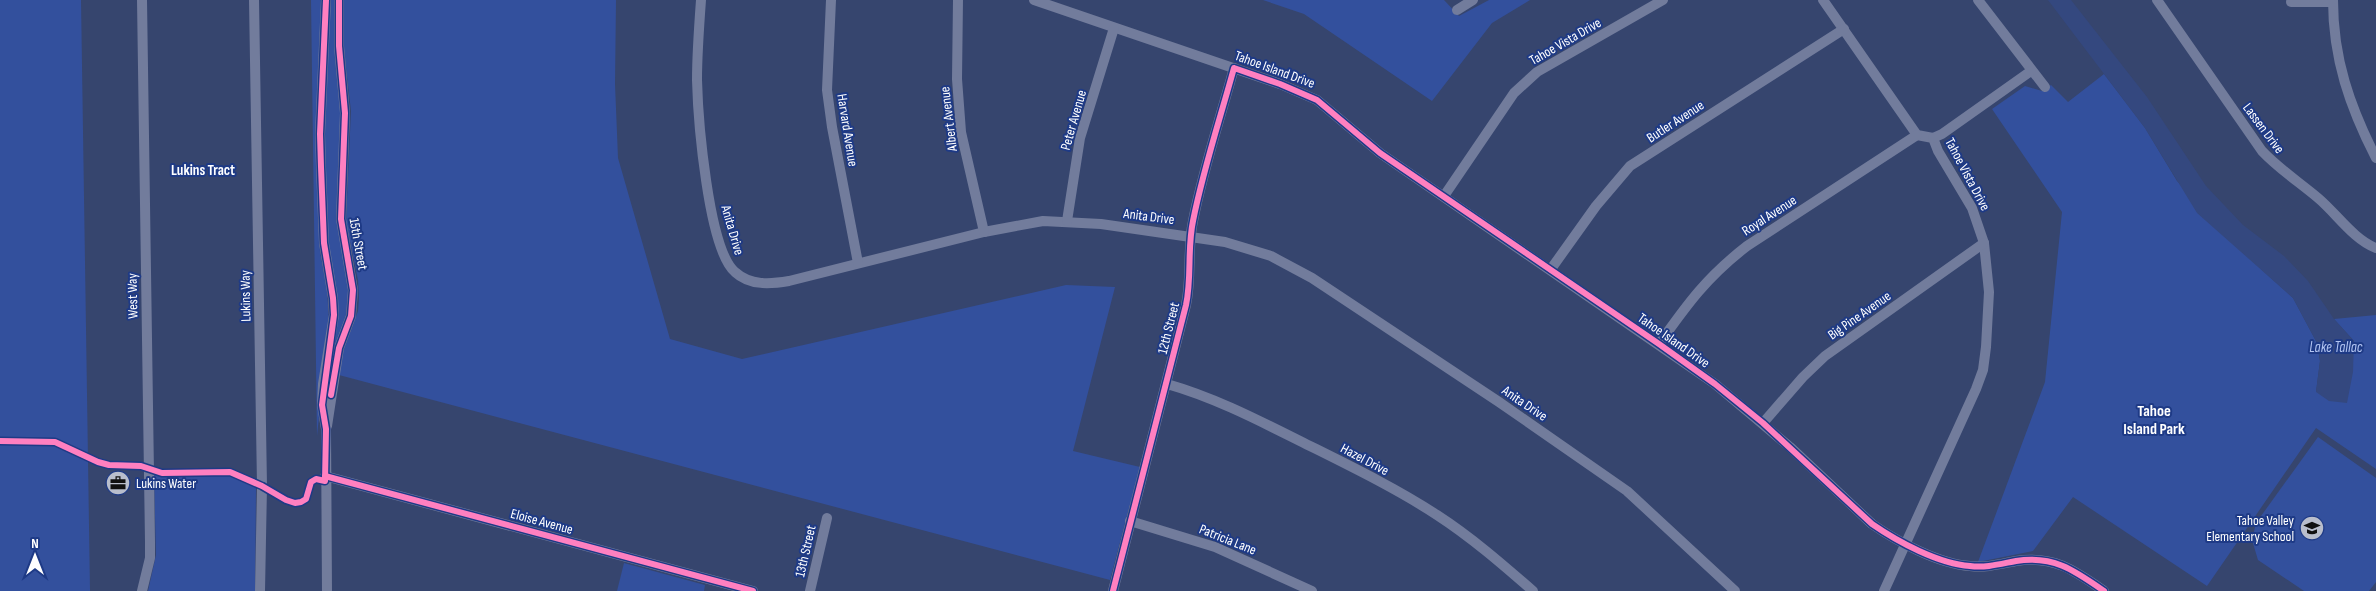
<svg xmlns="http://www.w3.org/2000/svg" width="2376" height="591" font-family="'Sofia Sans Condensed',sans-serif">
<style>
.green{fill:#33509d}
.water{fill:#34487f}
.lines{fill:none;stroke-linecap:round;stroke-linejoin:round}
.minor{stroke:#727c9c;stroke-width:10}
.cycleway-casing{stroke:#1e3a86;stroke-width:9}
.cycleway{stroke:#ff80c0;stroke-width:6}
.labels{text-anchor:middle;stroke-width:4;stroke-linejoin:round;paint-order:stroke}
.street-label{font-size:14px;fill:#fff;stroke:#1e3a86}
.poi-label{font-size:14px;fill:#fff;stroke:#1e3a86;text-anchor:start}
.neighbourhood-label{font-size:15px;font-weight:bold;fill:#fff;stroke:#1e3a86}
.water-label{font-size:15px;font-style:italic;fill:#b3c5f2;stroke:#1e3a86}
.quarter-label{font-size:16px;font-weight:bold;fill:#fff;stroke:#1e3a86}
</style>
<rect width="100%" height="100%" fill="#36456e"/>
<g class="green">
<path d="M0,0H81L90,591H0Z"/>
<path d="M311,0H321L318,181L320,252L327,289L329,321L317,436Z"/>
<path d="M330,0H336L349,286L346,317L326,399L337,322L329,257L324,142Z"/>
<path d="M344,0H616L615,84L618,158L670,339L742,359L1066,285L1115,287L1073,451L1140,467L1110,580L339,375L342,354L358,311L359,298L358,280L346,222L351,111L344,51Z"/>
<path d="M1263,0H1444L1459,16L1489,0H1530L1492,23L1432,101L1304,14Z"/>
<path d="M2104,74L2145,128L2177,181L2263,271L2293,298L2317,343L2320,361L2316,392L2354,341L2334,319L2376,315V469L2316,428L2207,586L2073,497L2033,551L1978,562L2045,382L2062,212L1992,109L2025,86L2042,91L2051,85L2068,102Z"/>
<path d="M2318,437L2376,478V582L2369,591H2304L2258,560L2252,540L2256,523Z"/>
<path d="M154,475H232L256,488L255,591H148L156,555Z"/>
<path d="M624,563L705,585L704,591H617Z"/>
</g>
<path class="water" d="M2048,0H2071L2147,97L2206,186L2243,225L2284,256L2308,281L2334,319L2354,341L2353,372L2347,403L2329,401L2316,392L2320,361L2317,343L2293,298L2197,213L2145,128Z"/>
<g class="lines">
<g class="minor">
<path d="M142,0L150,542V558L142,591"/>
<path d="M254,0L262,486L260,591"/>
<path d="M326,0L320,134L321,167L324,243L333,298L334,315L323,384L322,405L326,429L327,591"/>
<path d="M701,0C699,27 697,54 697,80C698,118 708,249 735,272C750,286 771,284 789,281L984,232L1043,221L1101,224L1225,242L1271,256L1312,278L1499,402L1627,491L1735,591"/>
<path d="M831,0L827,90L832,127L858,263"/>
<path d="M958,0L957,79L961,132L984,232"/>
<path d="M1034,0L1280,84L1317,100L1380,153L1715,384L1790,447L1872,524C1898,542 1939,564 1970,566C1986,568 2000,564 2016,561C2053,555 2074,570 2104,591"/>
<path d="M1823,0L1917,135L1933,138L1938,151L1972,208L1984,243L1989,292L1986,347L1983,370L1976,389L1884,591"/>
<path d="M1978,0L2045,87"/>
<path d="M2157,0L2262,151C2279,169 2299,182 2318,198C2336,213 2354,240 2376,248"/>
<path d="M2333,0C2333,59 2350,107 2376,158"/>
<path d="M2291,2H2333"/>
<path d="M1457,10L1473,0"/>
<path d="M1933,138L1942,134L2031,71"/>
<path d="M1444,196L1514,93L1537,72L1663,0"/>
<path d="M1067,221L1080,138L1114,28"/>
<path d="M1551,269L1596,206L1630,166L1844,29"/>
<path d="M1659,344C1688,303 1707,277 1747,246L1917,135"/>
<path d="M1167,384C1213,397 1256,419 1300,441C1346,464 1394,487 1437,515C1471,537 1502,564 1533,591"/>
<path d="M1763,423L1803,377L1825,356L1984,243"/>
<path d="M327,426L339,348L351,316L353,290L341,219L345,113L339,46V0"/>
<path d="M325,476L753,591"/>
<path d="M1130,521L1215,547L1312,591"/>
<path d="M810,591L827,518"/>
<path d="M1113,591L1186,305C1192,277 1187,249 1193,221C1203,170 1220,119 1234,68"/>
</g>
<g class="cycleway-casing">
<g id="cycleway">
<path d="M331,395L339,348L351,316L353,290L341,219L345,113L339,46V0"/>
<path d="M0,441L55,442L98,462L109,465L141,466L162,473L230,472L262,486L286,500L295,503L301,502L306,499L311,482L316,479L325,481L326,429L322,405L334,315L333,298L324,243L321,167L320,134L326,0"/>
<path d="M325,476L753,591"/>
<path d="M1113,591L1186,305C1192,277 1187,249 1193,221C1203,170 1220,119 1234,68L1280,84L1317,100L1380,153L1659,344L1715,384L1763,423L1872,524C1898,542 1939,564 1970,566C1986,568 2000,564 2016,561C2053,555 2074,570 2104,591"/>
</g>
</g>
<use href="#cycleway" class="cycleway"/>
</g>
<defs>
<g id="office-disc" transform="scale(1.25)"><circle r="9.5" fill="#b9becc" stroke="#1e3a86"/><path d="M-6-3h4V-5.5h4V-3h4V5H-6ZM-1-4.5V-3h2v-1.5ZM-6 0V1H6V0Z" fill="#111"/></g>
<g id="school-disc" transform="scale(1.25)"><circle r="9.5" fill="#b9becc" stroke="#1e3a86"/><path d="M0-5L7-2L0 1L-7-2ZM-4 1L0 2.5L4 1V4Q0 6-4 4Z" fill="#111"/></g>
</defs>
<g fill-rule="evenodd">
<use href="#office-disc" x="118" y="483"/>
<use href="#school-disc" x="2312" y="528"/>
</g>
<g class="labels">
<g class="street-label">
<text transform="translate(1565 41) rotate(-30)" y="5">Tahoe Vista Drive</text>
<text transform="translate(1275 69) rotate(20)" y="5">Tahoe Island Drive</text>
<text transform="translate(948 119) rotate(-97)" y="5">Albert Avenue</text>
<text transform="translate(1073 120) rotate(-74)" y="5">Peter Avenue</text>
<text transform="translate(1675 121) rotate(-33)" y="5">Butler Avenue</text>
<text transform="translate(2264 128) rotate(53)" y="5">Lassen Drive</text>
<text transform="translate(848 130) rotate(81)" y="5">Harvard Avenue</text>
<text transform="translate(1968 174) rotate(62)" y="5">Tahoe Vista Drive</text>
<text transform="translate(1769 215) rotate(-33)" y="5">Royal Avenue</text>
<text transform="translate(1149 216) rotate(7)" y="5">Anita Drive</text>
<text transform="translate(733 230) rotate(74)" y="5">Anita Drive</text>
<text transform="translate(359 244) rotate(80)" y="5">15th Street</text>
<text transform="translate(132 296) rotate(-91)" y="5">West Way</text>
<text transform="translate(245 296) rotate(-91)" y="5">Lukins Way</text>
<text transform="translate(1859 315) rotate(-35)" y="5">Big Pine Avenue</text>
<text transform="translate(1168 328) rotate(-76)" y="5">12th Street</text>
<text transform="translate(1674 340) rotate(35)" y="5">Tahoe Island Drive</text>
<text transform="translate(1525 403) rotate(34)" y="5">Anita Drive</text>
<text transform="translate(1365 459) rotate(28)" y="5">Hazel Drive</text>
<text transform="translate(542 521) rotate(15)" y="5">Eloise Avenue</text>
<text transform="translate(1228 539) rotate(22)" y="5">Patricia Lane</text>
<text transform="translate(805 551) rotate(-77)" y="5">13th Street</text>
</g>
<g class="poi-label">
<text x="136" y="488">Lukins Water</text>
<text x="2294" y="525" text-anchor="end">Tahoe Valley<tspan x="2294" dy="16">Elementary School</tspan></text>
</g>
<g class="neighbourhood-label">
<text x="203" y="175">Lukins Tract</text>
</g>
<g class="water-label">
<text x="2336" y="352">Lake Tallac</text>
</g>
<g class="quarter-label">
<text x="2154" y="416">Tahoe<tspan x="2154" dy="18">Island Park</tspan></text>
</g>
</g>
<g transform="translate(35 556)" stroke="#1e3a86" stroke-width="4" paint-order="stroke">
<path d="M0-4L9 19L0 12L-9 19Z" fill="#ffffff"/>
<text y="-8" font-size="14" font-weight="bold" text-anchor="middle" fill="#ffffff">N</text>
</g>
</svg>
